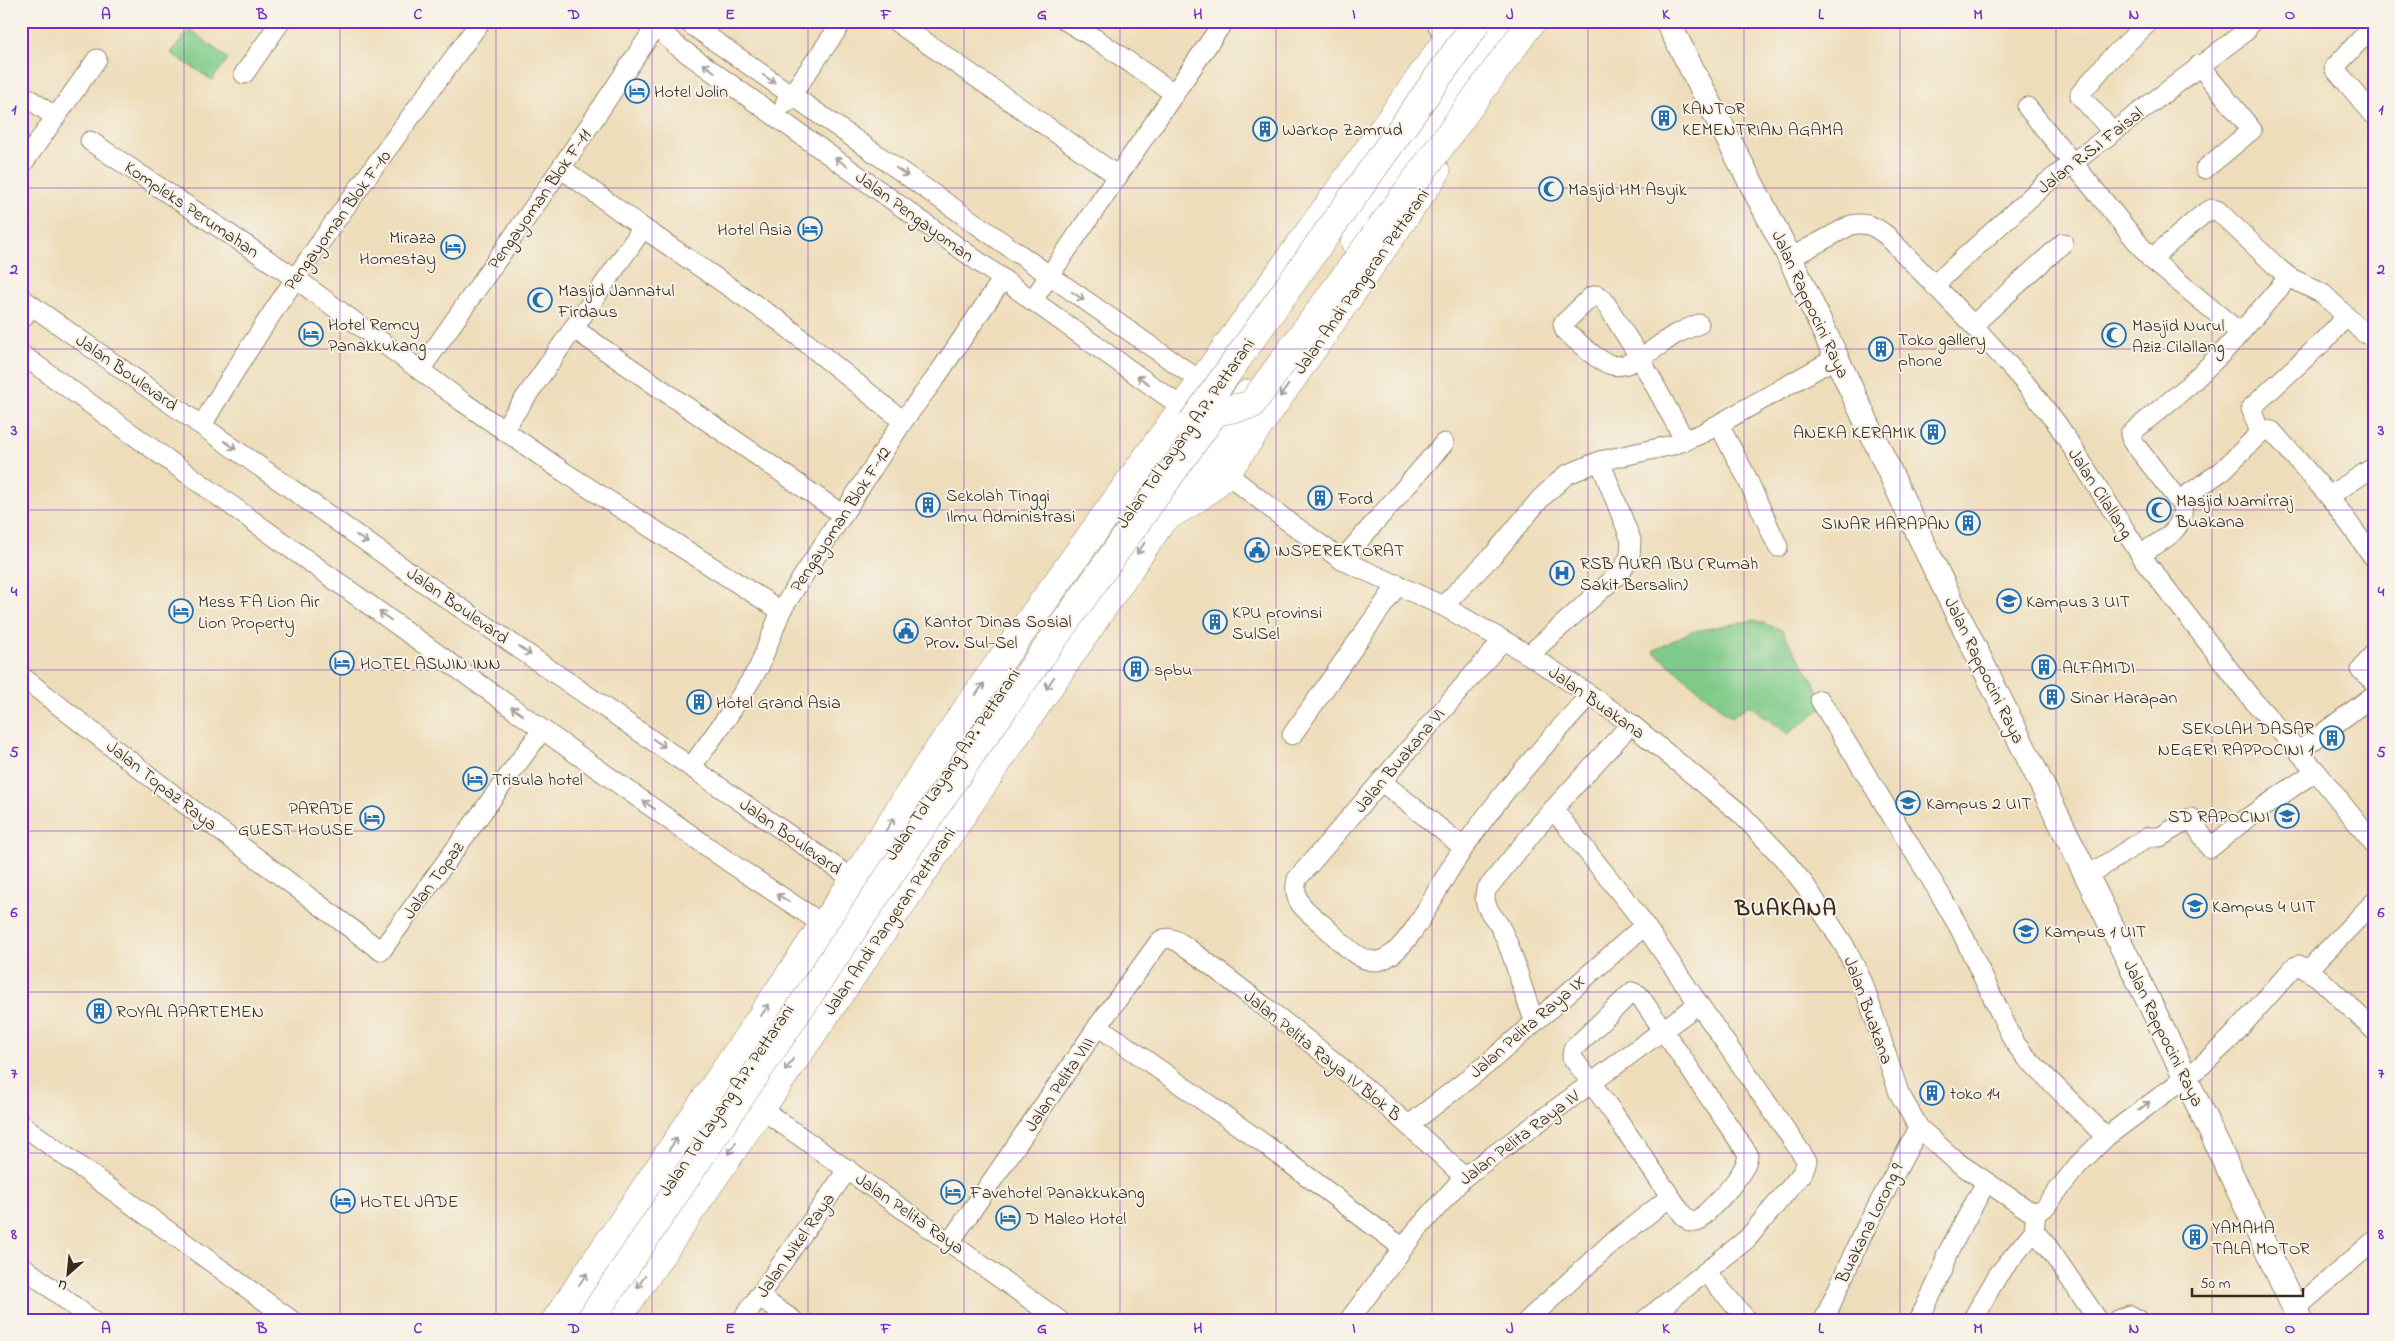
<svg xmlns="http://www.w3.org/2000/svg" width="2395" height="1341" font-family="'Indie Flower',sans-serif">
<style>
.green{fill:#7fca88;stroke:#5d7a53}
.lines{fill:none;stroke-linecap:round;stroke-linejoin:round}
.minor-casing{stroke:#94846c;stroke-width:21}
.major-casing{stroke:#94846c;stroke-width:26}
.highway-casing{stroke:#94846c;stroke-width:29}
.minor{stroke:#fff;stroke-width:19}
.major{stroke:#fff;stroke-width:24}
.highway{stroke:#fff;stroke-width:28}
.highway-bridge-casing{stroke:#94846c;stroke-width:29;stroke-linecap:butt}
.highway-bridge{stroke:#fff;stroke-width:28}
.oneway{stroke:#a79f9a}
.grid{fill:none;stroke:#7b2cbf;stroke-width:1;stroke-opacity:0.55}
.labels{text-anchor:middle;stroke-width:4;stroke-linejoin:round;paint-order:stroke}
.poi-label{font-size:18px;fill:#3b2a1e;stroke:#f7f3e8;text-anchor:start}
.street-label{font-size:18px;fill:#3b2a1e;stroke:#f7f3e8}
.district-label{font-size:22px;font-weight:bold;letter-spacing:1px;fill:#3b2a1e;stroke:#f7f3e8}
.neatline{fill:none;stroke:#7b2cbf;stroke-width:2}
.grid-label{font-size:16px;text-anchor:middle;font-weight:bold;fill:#7b2cbf}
</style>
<rect width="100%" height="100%" fill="#f7f3e8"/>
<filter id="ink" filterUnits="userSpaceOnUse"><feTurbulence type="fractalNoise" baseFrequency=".02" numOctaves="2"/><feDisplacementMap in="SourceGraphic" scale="10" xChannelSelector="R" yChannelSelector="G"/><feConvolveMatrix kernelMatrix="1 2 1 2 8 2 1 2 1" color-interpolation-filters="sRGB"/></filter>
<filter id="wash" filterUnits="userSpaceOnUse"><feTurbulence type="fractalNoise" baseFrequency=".0096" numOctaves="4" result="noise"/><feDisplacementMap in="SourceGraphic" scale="20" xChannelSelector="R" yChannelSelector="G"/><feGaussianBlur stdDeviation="1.12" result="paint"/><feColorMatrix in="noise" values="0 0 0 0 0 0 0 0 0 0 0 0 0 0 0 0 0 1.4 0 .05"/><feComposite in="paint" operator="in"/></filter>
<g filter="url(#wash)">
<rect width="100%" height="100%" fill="#eeddba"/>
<g class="green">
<path d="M190,29L228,59L212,80L171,53Z"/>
<path d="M1754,620L1782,630L1827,704L1788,734L1749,705L1731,717L1653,651L1690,632Z"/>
</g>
</g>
<g filter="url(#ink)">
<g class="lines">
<g class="minor-casing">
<g id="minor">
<path d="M650,21L677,46L1183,408"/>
<path d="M686,21L1202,382"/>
<path d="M895,21L1118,176"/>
<path d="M1066,21L1099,41L1175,94"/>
<path d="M1436,21L1446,42"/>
<path d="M2374,25L2334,68L2374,115"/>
<path d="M2199,65L2252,130L2205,169"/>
<path d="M244,74L281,21"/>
<path d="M21,93L55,117"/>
<path d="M785,104L843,21"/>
<path d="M2027,107L2151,259L2202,215L2212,209L2217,210L2278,268L2289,277L2323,294L2364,333L2368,334L2374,331"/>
<path d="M2113,132L2080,96V94L2110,59L2150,21"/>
<path d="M90,141L295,278L463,402L564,472L781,611"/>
<path d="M21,166L97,59"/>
<path d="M561,168L643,228L782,323L903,421"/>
<path d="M1790,258L1851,225C1866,222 1874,226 1886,235L1973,325L2025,383L2058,425L2144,560L2251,698L2316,771L2374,844"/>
<path d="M2151,259L2232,326"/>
<path d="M1934,285L2045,184L2246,31L2249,25V21"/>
<path d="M21,298L423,582L863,886"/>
<path d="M1032,301L1224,21"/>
<path d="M21,320L32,306"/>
<path d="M1973,325L2063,243"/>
<path d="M573,328L843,515"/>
<path d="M21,354L550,735L729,862L833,931"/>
<path d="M420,370L561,168L656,26"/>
<path d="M202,425C285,284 384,153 481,21"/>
<path d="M1719,425L1746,476L1778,547"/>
<path d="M503,430L643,228"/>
<path d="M2260,433L2251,408L2325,340L2346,316"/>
<path d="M1685,441L1640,358L1603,299L1597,295L1591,297L1563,324L1565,331C1579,342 1593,358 1609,364C1628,373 1658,345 1674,335C1682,331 1691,327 1699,324"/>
<path d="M1226,473L1282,517L1342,560L1443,606L1529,655L1590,695L1631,724L1741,814L1783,858L1805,885L1844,945L1863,983L1899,1093L1919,1128L1957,1162L2028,1210L2036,1212L2044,1208L2078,1165L2106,1137L2201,1066L2230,1039L2294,967L2299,965L2319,978L2374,1030"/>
<path d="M2329,496L2374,467"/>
<path d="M2182,505L2187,495L2222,471L2260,433L2267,430L2272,431L2329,496L2374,558"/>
<path d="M2141,554C2159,542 2186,531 2182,505L2132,441L2130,434L2187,387L2226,349L2289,277"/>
<path d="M1342,560L1444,443"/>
<path d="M1443,606L1495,553L1540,499L1566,475L1600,461L1673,445L1703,433L1836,358"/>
<path d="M1503,640L1297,879C1291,902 1306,910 1322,924C1336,936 1360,967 1381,960C1403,954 1426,911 1437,891C1479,816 1533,758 1590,695"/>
<path d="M2374,653L2361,670L2374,682"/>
<path d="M1529,655L1621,572L1630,556L1631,540L1600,461"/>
<path d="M21,676L198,814L381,951L542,730"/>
<path d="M1820,700L1937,889L1960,929L2014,1042L2025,1056L2106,1137"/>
<path d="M1292,735L1398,584"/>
<path d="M2299,751L2374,695"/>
<path d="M692,766L728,716L759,667L781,611L805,573L903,421L934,380L1002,280"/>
<path d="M1381,781L1463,847"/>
<path d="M1553,809L1634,910L1807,1161L1803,1172L1747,1239L1645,1320"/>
<path d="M2086,877L2148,837H2160L2191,818L2210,848L2246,819L2316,771"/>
<path d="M2309,969L2374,902"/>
<path d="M1632,992L1639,995L1748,1154C1747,1175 1712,1207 1697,1222H1691L1683,1215L1614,1114L1572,1057L1573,1049Z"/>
<path d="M1535,1021C1520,990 1516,955 1499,925C1491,913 1482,905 1486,890L1538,826L1631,724"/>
<path d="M1098,1026L1267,1146L1403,1248"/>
<path d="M760,1108L1059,1320"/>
<path d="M21,1124L291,1320"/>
<path d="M1409,1125L1486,1065L1644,926"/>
<path d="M2034,1231L2048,1247L2098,1320"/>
<path d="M950,1242L1098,1026L1159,942C1169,933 1180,943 1189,949C1285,1021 1378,1094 1464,1177"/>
<path d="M21,1265L92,1320"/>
<path d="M1706,1272L1747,1320"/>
<path d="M758,1296L793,1320"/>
<path d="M2295,1309L2374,1241"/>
<path d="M742,1320L848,1169"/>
<path d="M1349,1320L1416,1231L1464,1177L1697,1005"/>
<path d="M1528,1320L1609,1245L1670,1197"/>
<path d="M1824,1320L1861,1237L1919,1128"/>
<path d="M1919,1320L1943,1270L1946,1256L1986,1182"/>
<path d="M1972,1320L1998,1275L2034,1231L2036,1212"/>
<path d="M2118,1320L2130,1315L2139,1320"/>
</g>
</g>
<g class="major-casing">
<path id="major" d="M1667,21L1790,258L1927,552L2160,1024L2300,1320"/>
</g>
<g class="highway-casing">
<g id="highway">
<path d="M1355,242L1511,21"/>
<path d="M1166,517C1189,504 1208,492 1226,473L1436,172"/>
<path d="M556,1320L854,880L922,774L987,680L1461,21"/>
<path d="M616,1320L915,884L1248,394"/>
</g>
</g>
<use href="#minor" class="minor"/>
<use href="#major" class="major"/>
<use href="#highway" class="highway"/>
<g class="highway-bridge-casing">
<g id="highway-bridge">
<path d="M1191,424L1478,21"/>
<path d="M590,1320L970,756L1215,412L1251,405L1532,21"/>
</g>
</g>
<use href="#highway-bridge" class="highway-bridge"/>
</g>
<defs><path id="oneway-shaft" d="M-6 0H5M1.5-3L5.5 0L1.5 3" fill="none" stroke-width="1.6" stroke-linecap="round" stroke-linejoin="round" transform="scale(1.25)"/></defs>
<g class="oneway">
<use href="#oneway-shaft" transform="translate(709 68) rotate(-145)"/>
<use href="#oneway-shaft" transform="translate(769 79) rotate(35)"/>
<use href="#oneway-shaft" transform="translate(841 162) rotate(-145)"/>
<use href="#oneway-shaft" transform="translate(902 172) rotate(35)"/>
<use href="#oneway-shaft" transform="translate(1078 296) rotate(35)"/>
<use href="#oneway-shaft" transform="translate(1143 380) rotate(-145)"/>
<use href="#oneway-shaft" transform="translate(1284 391) rotate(125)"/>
<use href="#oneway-shaft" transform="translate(230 445) rotate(35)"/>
<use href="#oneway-shaft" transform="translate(362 539) rotate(35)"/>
<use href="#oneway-shaft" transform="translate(1141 548) rotate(124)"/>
<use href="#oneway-shaft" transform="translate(385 616) rotate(-144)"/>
<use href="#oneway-shaft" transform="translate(525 651) rotate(35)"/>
<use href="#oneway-shaft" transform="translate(1050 683) rotate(124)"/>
<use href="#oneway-shaft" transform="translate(980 689) rotate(-55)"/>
<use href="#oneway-shaft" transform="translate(517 711) rotate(-144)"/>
<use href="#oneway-shaft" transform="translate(659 743) rotate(34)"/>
<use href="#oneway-shaft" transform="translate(649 805) rotate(-145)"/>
<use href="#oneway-shaft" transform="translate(890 824) rotate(-57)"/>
<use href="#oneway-shaft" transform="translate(783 898) rotate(-147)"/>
<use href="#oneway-shaft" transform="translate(765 1010) rotate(-56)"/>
<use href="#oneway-shaft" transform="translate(789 1065) rotate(124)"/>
<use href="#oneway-shaft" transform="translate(2144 1106) rotate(-38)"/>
<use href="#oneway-shaft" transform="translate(673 1144) rotate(-56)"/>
<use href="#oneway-shaft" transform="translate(732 1148) rotate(124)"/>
<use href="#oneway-shaft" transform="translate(583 1279) rotate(-56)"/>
<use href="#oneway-shaft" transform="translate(641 1282) rotate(124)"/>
</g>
</g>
<path class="grid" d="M184,21V1320M340,21V1320M496,21V1320M652,21V1320M808,21V1320M964,21V1320M1120,21V1320M1276,21V1320M1432,21V1320M1588,21V1320M1744,21V1320M1900,21V1320M2056,21V1320M2212,21V1320M21,188H2374M21,349H2374M21,510H2374M21,670H2374M21,831H2374M21,992H2374M21,1153H2374"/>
<defs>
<g id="hotel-ring" transform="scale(1.25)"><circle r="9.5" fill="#f7f3e8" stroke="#1f6fb2" stroke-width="1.5"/><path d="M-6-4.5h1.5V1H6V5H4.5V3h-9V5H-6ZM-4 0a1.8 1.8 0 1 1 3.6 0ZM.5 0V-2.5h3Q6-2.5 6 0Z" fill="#1f6fb2"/></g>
<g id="building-ring" transform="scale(1.25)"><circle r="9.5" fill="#f7f3e8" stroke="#1f6fb2" stroke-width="1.5"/><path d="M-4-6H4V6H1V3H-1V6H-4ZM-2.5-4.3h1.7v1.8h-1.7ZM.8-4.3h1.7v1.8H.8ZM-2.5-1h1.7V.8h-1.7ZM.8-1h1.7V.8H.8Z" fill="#1f6fb2"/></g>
<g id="mosque-ring" transform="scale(1.25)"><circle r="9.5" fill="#f7f3e8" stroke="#1f6fb2" stroke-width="1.5"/><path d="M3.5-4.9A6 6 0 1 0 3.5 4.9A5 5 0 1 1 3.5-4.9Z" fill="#1f6fb2"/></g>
<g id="civic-ring" transform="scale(1.25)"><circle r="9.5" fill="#f7f3e8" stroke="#1f6fb2" stroke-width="1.5"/><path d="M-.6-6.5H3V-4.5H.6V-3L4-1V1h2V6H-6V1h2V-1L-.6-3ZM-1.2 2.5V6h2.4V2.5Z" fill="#1f6fb2"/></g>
<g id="hospital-ring" transform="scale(1.25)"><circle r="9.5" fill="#f7f3e8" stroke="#1f6fb2" stroke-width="1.5"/><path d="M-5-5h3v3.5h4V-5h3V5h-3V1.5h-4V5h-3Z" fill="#1f6fb2"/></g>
<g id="university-ring" transform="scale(1.25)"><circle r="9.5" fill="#f7f3e8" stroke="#1f6fb2" stroke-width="1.5"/><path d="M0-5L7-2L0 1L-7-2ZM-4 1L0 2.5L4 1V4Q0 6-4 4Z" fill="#1f6fb2"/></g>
<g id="school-ring" transform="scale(1.25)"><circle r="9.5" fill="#f7f3e8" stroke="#1f6fb2" stroke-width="1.5"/><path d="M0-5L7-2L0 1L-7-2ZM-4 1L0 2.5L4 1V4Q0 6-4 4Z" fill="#1f6fb2"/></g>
</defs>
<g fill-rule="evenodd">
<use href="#hotel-ring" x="637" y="91"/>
<use href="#building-ring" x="1664" y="118"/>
<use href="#building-ring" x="1265" y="129"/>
<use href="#mosque-ring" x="1551" y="189"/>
<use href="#hotel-ring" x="810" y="229"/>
<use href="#hotel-ring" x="453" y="247"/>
<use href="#mosque-ring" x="540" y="300"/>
<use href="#hotel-ring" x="311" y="334"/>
<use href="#mosque-ring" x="2114" y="335"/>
<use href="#building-ring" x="1881" y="349"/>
<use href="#building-ring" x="1933" y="432"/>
<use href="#building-ring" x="1320" y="498"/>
<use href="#building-ring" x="928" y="505"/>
<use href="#mosque-ring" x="2159" y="510"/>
<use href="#building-ring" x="1968" y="523"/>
<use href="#civic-ring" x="1257" y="550"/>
<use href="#hospital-ring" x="1562" y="573"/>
<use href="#university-ring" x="2009" y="601"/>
<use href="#hotel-ring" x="181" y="611"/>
<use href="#building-ring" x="1215" y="622"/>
<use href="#civic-ring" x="906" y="631"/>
<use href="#hotel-ring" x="342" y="663"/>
<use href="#building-ring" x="2044" y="667"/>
<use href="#building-ring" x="1136" y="669"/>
<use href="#building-ring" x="2052" y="697"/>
<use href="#building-ring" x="699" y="702"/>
<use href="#building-ring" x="2332" y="738"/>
<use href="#hotel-ring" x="475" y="779"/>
<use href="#university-ring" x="1908" y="803"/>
<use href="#school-ring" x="2287" y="816"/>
<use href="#hotel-ring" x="372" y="818"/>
<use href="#university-ring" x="2195" y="906"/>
<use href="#university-ring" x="2026" y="931"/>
<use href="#building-ring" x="99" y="1011"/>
<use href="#building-ring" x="1932" y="1093"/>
<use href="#hotel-ring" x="953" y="1192"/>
<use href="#hotel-ring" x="343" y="1201"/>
<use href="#hotel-ring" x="1008" y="1218"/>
<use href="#building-ring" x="2195" y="1237"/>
</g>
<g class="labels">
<g class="poi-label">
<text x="654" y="97">Hotel Jolin</text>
<text x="1682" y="114">KANTOR<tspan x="1682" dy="21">KEMENTRIAN AGAMA</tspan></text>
<text x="1282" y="135">Warkop Zamrud</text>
<text x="1568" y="195">Masjid HM Asyik</text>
<text x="792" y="235" text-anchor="end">Hotel Asia</text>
<text x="436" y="243" text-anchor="end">Miraza<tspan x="436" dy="21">Homestay</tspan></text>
<text x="558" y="296">Masjid Jannatul<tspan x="558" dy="21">Firdaus</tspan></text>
<text x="328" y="330">Hotel Remcy<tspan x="328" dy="21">Panakkukang</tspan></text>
<text x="2132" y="331">Masjid Nurul<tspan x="2132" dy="21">Aziz Cilallang</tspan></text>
<text x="1898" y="345">Toko gallery<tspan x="1898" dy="21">phone</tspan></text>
<text x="1916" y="438" text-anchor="end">ANEKA KERAMIK</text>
<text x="946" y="501">Sekolah Tinggi<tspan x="946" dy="21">Ilmu Administrasi</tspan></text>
<text x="1338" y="504">Ford</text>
<text x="2176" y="506">Masjid Nami'rraj<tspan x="2176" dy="21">Buakana</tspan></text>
<text x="1950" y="529" text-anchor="end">SINAR HARAPAN</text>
<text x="1274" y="556">INSPEREKTORAT</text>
<text x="1580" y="569">RSB AURA IBU (Rumah<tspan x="1580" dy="21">Sakit Bersalin)</tspan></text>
<text x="198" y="607">Mess FA Lion Air<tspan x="198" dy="21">Lion Property</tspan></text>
<text x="2026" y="607">Kampus 3 UIT</text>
<text x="1232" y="618">KPU provinsi<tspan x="1232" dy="21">SulSel</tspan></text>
<text x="924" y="627">Kantor Dinas Sosial<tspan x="924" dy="21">Prov. Sul-Sel</tspan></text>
<text x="360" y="669">HOTEL ASWIN INN</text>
<text x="2062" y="673">ALFAMIDI</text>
<text x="1154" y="675">spbu</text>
<text x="2070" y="703">Sinar Harapan</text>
<text x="716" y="708">Hotel Grand Asia</text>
<text x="2314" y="734" text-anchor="end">SEKOLAH DASAR<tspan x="2314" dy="21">NEGERI RAPPOCINI 1</tspan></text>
<text x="492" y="785">Trisula hotel</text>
<text x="1926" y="809">Kampus 2 UIT</text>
<text x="354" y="814" text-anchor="end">PARADE<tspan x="354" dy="21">GUEST HOUSE</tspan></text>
<text x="2270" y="822" text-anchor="end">SD RAPOCINI</text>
<text x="2212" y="912">Kampus 4 UIT</text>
<text x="2044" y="937">Kampus 1 UIT</text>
<text x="116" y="1017">ROYAL APARTEMEN</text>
<text x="1950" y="1099">toko 14</text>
<text x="970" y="1198">Favehotel Panakkukang</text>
<text x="360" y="1207">HOTEL JADE</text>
<text x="1026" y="1224">D Maleo Hotel</text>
<text x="2212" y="1233">YAMAHA<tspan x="2212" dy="21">TALA MOTOR</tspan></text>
</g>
<g class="street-label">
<text transform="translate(2090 150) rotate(-38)" y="6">Jalan R.S.I Faisal</text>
<text transform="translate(539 199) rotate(-55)" y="6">Pengayoman Blok F-11</text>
<text transform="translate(192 209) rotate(34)" y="6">Kompleks Perumahan</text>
<text transform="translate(915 216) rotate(36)" y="6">Jalan Pengayoman</text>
<text transform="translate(337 220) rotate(-54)" y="6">Pengayoman Blok F-10</text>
<text transform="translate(1361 281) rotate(-55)" y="6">Jalan Andi Pangeran Pettarani</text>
<text transform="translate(1811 304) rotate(65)" y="6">Jalan Rappocini Raya</text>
<text transform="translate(127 372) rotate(35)" y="6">Jalan Boulevard</text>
<text transform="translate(1185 433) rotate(-55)" y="6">Jalan Tol Layang A.P. Pettarani</text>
<text transform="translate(2101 493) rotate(57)" y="6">Jalan Cilallang</text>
<text transform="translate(840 519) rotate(-57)" y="6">Pengayoman Blok F-12</text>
<text transform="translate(458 605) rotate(35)" y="6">Jalan Boulevard</text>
<text transform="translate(1985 670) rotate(64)" y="6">Jalan Rappocini Raya</text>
<text transform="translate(1597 702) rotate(35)" y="6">Jalan Buakana</text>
<text transform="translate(1399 760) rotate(-50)" y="6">Jalan Buakana VI</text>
<text transform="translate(952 764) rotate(-56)" y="6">Jalan Tol Layang A.P. Pettarani</text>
<text transform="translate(162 785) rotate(38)" y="6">Jalan Topaz Raya</text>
<text transform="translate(791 836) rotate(35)" y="6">Jalan Boulevard</text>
<text transform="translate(433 880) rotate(-54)" y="6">Jalan Topaz</text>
<text transform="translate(889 921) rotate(-56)" y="6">Jalan Andi Pangeran Pettarani</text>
<text transform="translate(1869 1010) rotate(70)" y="6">Jalan Buakana</text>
<text transform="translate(1527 1026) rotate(-41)" y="6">Jalan Pelita Raya IX</text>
<text transform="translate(2164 1033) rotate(64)" y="6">Jalan Rappocini Raya</text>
<text transform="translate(1323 1055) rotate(39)" y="6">Jalan Pelita Raya IV Blok B</text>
<text transform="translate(1059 1084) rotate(-56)" y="6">Jalan Pelita VIII</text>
<text transform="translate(726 1100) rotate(-56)" y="6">Jalan Tol Layang A.P. Pettarani</text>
<text transform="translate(1519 1137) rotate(-37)" y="6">Jalan Pelita Raya IV</text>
<text transform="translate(910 1213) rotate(35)" y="6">Jalan Pelita Raya</text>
<text transform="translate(1869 1223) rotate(-64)" y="6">Buakana Lorong 9</text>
<text transform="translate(795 1245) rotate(-55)" y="6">Jalan Nikel Raya</text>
</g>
<g class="district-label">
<text x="1786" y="915">BUAKANA</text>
</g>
</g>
<rect width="2395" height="1341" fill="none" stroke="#f7f3e8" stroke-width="55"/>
<g transform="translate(68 1274) rotate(207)" stroke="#f7f3e8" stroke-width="4" paint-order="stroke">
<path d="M0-4L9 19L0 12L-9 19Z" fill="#3b2a1e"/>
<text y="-8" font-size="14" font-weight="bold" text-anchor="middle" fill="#3b2a1e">U</text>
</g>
<path d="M2192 1288v8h111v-8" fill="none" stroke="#3b2a1e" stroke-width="2.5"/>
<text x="2200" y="1288" font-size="15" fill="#3b2a1e" stroke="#f7f3e8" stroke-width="4" paint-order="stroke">50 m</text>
<rect x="28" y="28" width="2340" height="1286" class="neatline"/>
<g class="grid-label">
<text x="106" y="19">A</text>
<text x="262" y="19">B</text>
<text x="418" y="19">C</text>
<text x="574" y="19">D</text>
<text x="730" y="19">E</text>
<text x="886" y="19">F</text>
<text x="1042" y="19">G</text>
<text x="1198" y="19">H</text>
<text x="1354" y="19">I</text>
<text x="1510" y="19">J</text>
<text x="1666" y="19">K</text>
<text x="1821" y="19">L</text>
<text x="1978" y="19">M</text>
<text x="2134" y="19">N</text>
<text x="2290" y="19">O</text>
<text x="14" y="114">1</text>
<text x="2381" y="114">1</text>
<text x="14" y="274">2</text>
<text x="2381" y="274">2</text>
<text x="14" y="435">3</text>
<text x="2381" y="435">3</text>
<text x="14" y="596">4</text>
<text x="2381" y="596">4</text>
<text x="14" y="757">5</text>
<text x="2381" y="757">5</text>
<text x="14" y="917">6</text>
<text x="2381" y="917">6</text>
<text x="14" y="1078">7</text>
<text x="2381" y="1078">7</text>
<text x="14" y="1239">8</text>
<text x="2381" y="1239">8</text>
<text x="106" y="1333">A</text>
<text x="262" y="1333">B</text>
<text x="418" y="1333">C</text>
<text x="574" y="1333">D</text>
<text x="730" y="1333">E</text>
<text x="886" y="1333">F</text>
<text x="1042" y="1333">G</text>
<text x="1198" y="1333">H</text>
<text x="1354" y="1333">I</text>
<text x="1510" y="1333">J</text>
<text x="1666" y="1333">K</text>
<text x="1821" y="1333">L</text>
<text x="1978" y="1333">M</text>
<text x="2134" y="1333">N</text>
<text x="2290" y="1333">O</text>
</g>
</svg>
